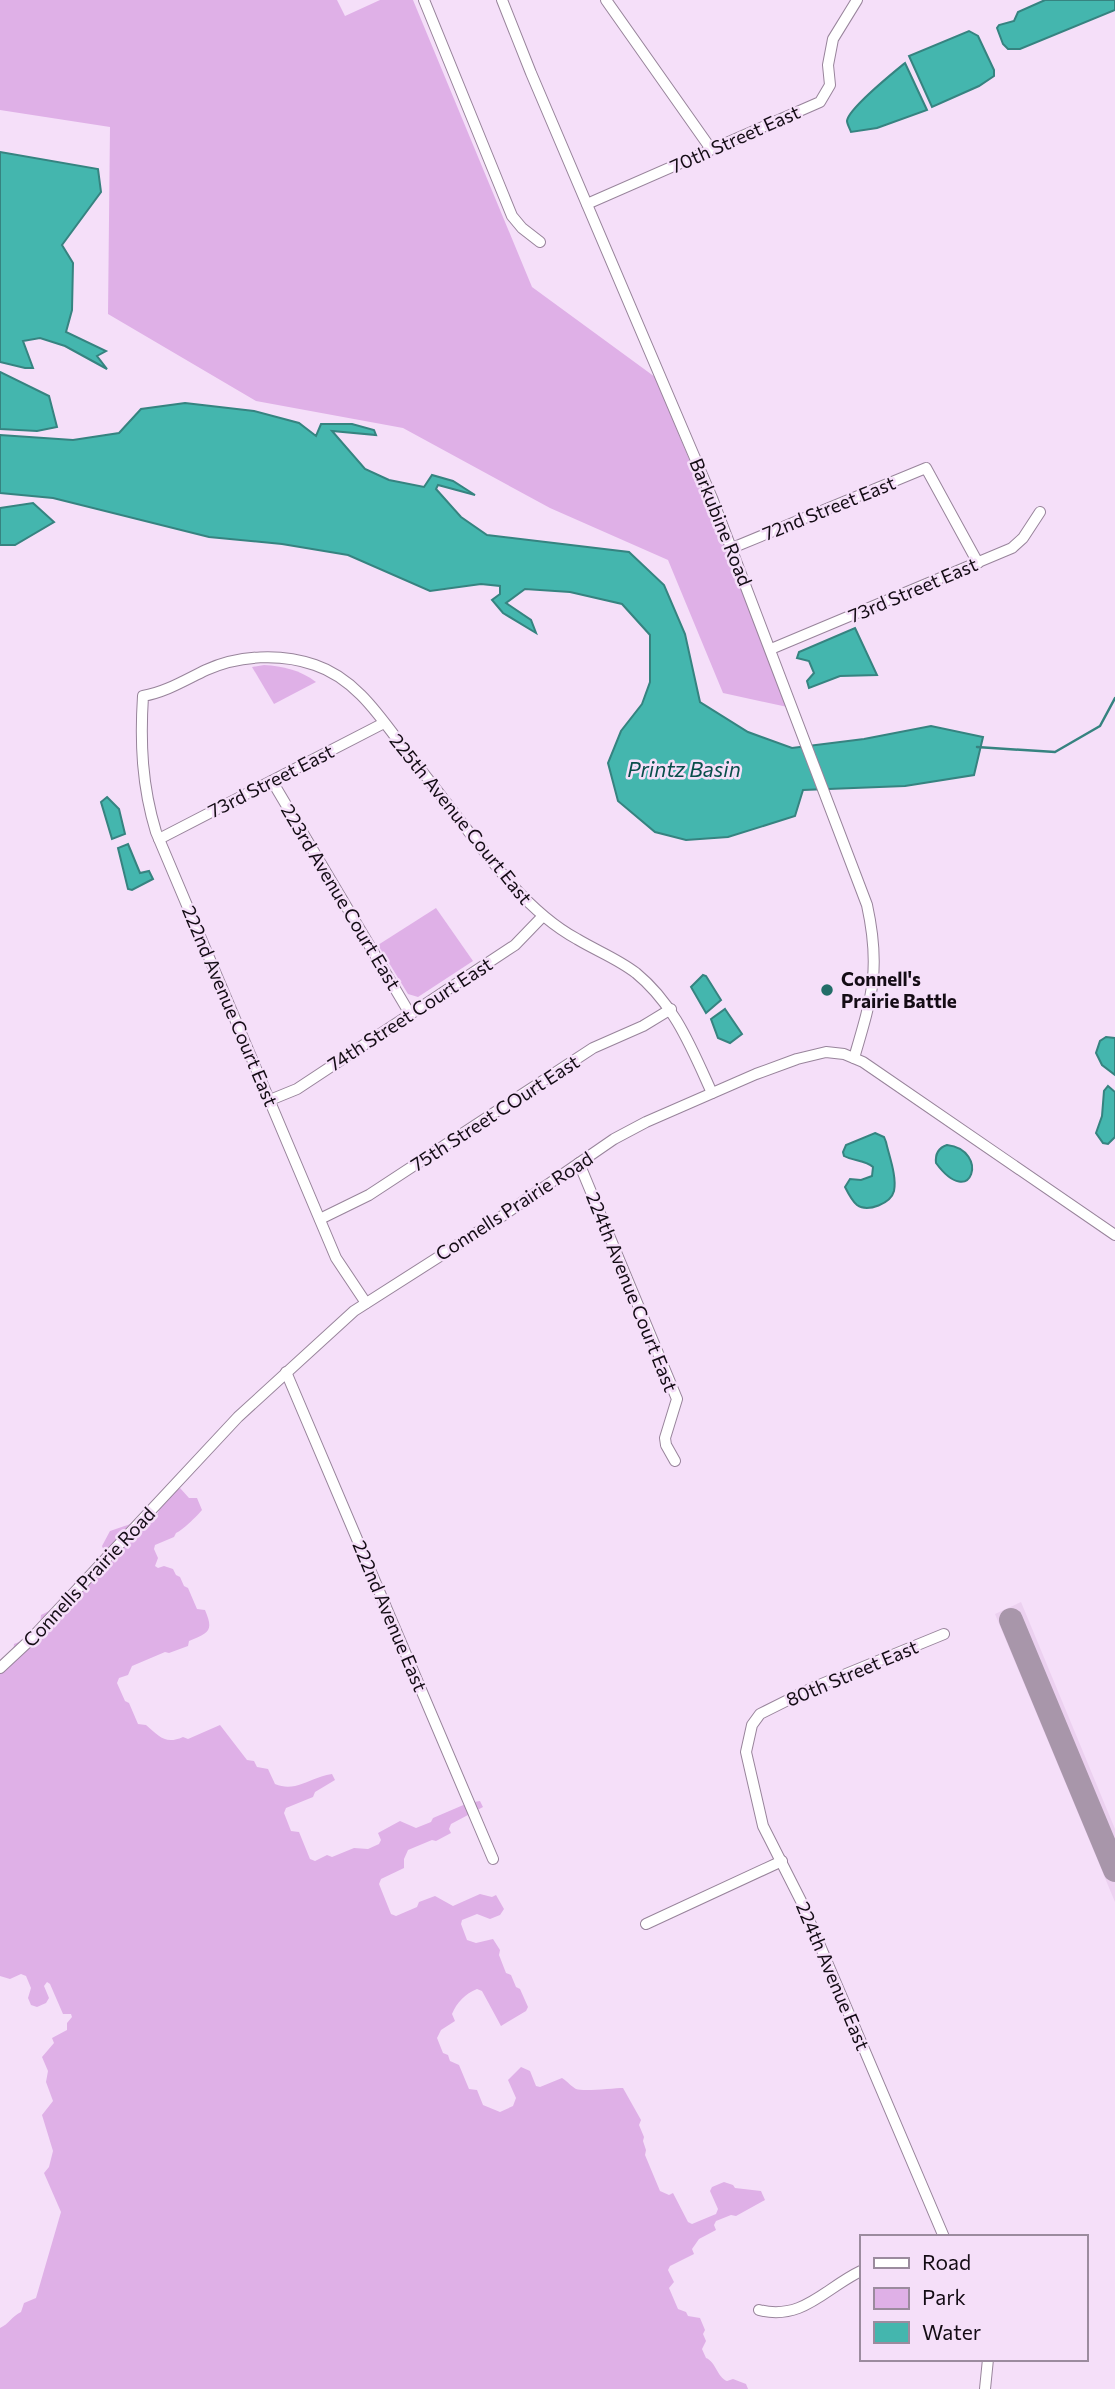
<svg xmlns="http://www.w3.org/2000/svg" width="1115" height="2389" font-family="Commissioner,sans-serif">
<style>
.built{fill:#ecd1f0}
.green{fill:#dfb0e7}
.water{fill:#44b6ae;stroke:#368380;stroke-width:2}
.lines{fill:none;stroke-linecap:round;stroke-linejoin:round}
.stream{stroke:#368380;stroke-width:2.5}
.taxiway{stroke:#a896aa;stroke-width:24}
.minor-casing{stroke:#98849b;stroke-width:12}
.minor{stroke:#fff;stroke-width:10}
.poi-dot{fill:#226d68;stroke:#f5dff9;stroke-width:2.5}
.labels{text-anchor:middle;stroke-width:5;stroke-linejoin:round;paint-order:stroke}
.street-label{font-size:19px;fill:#140c15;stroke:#f5dff9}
.poi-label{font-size:19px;font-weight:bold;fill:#140c15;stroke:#f5dff9;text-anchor:start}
.water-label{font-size:21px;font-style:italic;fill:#084e4a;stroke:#f5dff9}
</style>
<rect width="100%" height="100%" fill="#f5dff9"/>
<path class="built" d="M1021,1602L1115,1829V1902L995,1614Z"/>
<g class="green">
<path d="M0,0H337L345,16L380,0H413L532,287L655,377L792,708L723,693L668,560L550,508L403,428L256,401L108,314L110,127L0,110Z"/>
<path d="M264,665C283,666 300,670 316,682L274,704L252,667Z"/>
<path d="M436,908L473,961L418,997L408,994L378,945Z"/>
<path d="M180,1488L189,1498H197L202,1510C196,1517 184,1529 176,1533L174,1537L155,1545L154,1549L158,1558L155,1566L158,1568L164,1566L173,1569L176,1575L180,1577L184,1586L188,1588L197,1609L205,1610C214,1631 209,1633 189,1641L188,1646L169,1653L165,1652L132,1666L128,1675L119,1678L117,1683L125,1701L129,1703L138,1724L146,1725C159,1736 165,1745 183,1737L188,1739L220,1725L247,1760L254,1761L257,1767L268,1769L275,1784C296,1793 310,1777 332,1774L335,1780L315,1792L313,1797L286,1808L284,1813L291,1831L299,1832L310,1859L315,1861L327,1855L332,1857L354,1848L368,1849L379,1844L381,1840L378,1833L400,1821L416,1828L431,1822L433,1818L468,1803L480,1801L483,1807L451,1824L449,1829L451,1833L436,1841L432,1840L408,1850L404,1859V1868L381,1879L379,1884L391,1914L396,1916L417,1907L419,1902L435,1896L453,1906L480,1894L492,1897L496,1895L504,1909L500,1915L490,1919L477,1914L462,1920L461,1924L467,1940L476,1943L493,1939L500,1950L499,1955L506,1973L511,1975L516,1987L520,1989L528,2007L526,2011L501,2026L482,1991L477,1989C465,1994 457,2002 452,2014L455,2021L441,2030L437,2038L443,2053L448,2055L450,2061L459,2065L469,2089L477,2090L483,2105L500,2112L513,2106L516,2098L508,2080L521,2067L530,2071L536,2086L540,2087L562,2078C567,2081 572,2087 576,2089C584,2092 614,2088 623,2088L641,2120L639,2125L644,2137L643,2141L646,2150L645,2155L660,2191L669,2195L673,2193L688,2222L692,2224L716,2214L718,2209L710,2191L712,2187L724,2182L733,2185L735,2188L761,2191L765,2200L736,2216L731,2215L716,2221L714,2225L716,2230L699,2239L692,2249L694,2254L670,2266L668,2270L674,2282L669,2288L678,2309L686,2312L688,2316L700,2318L705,2330L703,2334L706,2341L702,2349L706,2358C716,2362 717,2377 727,2381L733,2379L746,2384L748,2389H0V2328C9,2324 12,2316 21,2312L24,2303L36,2298L61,2212L44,2173L49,2167L53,2151L42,2115L53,2101L46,2082L48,2071L42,2057L54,2043L52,2038L67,2030V2023L72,2017L71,2014H63L50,1984L47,1982L44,1986L49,1998L46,2003L37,2007L31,2005L28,1998L31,1988L26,1976L21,1974L10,1979L0,1976V1673L12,1663L14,1644L39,1634L41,1615L53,1609L70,1608L73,1605L74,1583L84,1579L107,1558L102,1546L110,1531L157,1515C163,1502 167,1493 180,1488Z"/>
</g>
<g class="water">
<path d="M1045,0H1115V10L1020,49H1008L1003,44L997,28L999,25L1014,21L1018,12Z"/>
<path d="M969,31L978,36L994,70V76L979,86L932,107L909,56Z"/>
<path d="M905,63L927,110L877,128L851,132C850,129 847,124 847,121C848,109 894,72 905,63Z"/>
<path d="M0,152L98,169L101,192L62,245L73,263L72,310L66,332L106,351L97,356L107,369L65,346L40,338L23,341L33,368H25L0,362Z"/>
<path d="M0,372L49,396L57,427L37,431L0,429Z"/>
<path d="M185,403L254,411L299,423L316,436L321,424H352L374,430L376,435L332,431L365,469L389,480L424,487L432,475L453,481L475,495L438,485L436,489L461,517L487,535L629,552L664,585L685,634L700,702L748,732L792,748L864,739L931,726L983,737L974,775L905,786L803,790L795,816L728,837L686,840L655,832L618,801L608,763L621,731L642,704L650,682V635L622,604L570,592L525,589L506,603L531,620L536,633L503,613L492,600L500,594V586L481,584L430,591L348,555L282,544L209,537L53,498L0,493V435L73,440L119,433L141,409Z"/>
<path d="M33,503L54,522L15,545H0V508Z"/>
<path d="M855,628L877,675L840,676L809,688L807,681L814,673L809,661L797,658L799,652Z"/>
<path d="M107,797L119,809L125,834L112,839L101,802Z"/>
<path d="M128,844L140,873L149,871L153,879L132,890L128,889L118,848Z"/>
<path d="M703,975L706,976L721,1000L706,1013L691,987Z"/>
<path d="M725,1009L742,1034L730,1043L718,1038L711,1019Z"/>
<path d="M1106,1037L1115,1038V1075L1102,1065L1096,1053L1100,1041Z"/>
<path d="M1108,1086L1115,1092V1137L1108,1144L1103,1143L1096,1133L1102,1116L1104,1091Z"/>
<path d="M875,1133L884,1137L886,1142C889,1156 897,1176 894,1191C891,1203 868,1213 857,1205C852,1201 848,1193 845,1187L850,1179L861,1180L872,1176L873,1167C866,1160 853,1161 844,1156L843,1152L846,1145Z"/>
<path d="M947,1145C990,1150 972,1212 936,1163C935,1154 938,1148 947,1145Z"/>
</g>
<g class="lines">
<path class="stream" d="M977,747L1055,752L1100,726L1115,698"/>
<path class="taxiway" d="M1011,1620L1115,1870"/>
<g class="minor-casing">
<g id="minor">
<path d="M424,0L512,216L522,228L540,242"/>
<path d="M502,0L531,73L712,498L867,905C881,969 872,997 854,1058"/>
<path d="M606,0L711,149"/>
<path d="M587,204L820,102L830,85L828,65L833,39L857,0"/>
<path d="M732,548L926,468L978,563"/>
<path d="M771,649L1012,548L1023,538L1040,512"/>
<path d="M272,781L410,1014"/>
<path d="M159,839L384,723"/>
<path d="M270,1100L297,1089L515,945L543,916"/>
<path d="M579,1163L677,1399L665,1438L666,1445L675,1461"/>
<path d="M320,1219L369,1195L593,1048L643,1026L671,1009"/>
<path d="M366,1303L336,1258L156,832C142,786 140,743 143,696C166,692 185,680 206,670C239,655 281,653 315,665C360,680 385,725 413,760C446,801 477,845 512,885C531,906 551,925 577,939C597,951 618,959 636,973C675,1005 692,1049 712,1093"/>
<path d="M286,1372L493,1859"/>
<path d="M0,1668L29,1641L238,1417L354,1311L495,1221L614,1139L646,1122L756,1074L797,1059L826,1052L844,1054L863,1062L1115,1235"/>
<path d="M646,1924L782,1861"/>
<path d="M944,2237L801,1901L763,1826L746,1752L752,1725L760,1714L812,1688L944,1634"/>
<path d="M759,2310C803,2321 825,2288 861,2271"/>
<path d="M985,2389L988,2359"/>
</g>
</g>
<use href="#minor" class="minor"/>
</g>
<circle class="poi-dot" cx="827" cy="990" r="7"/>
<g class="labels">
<g class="street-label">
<text transform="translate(735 139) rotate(-24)" y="7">70th Street East</text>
<text transform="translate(829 508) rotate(-22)" y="7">72nd Street East</text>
<text transform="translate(721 522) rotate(68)" y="7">Barkubine Road</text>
<text transform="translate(913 590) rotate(-23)" y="7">73rd Street East</text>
<text transform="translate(271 781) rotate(-27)" y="7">73rd Street East</text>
<text transform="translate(461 819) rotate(51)" y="7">225th Avenue Court East</text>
<text transform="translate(341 897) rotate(59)" y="7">223rd Avenue Court East</text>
<text transform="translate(230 1006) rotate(67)" y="7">222nd Avenue Court East</text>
<text transform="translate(410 1014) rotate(-33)" y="7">74th Street Court East</text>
<text transform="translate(495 1113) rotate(-33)" y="7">75th Street COurt East</text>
<text transform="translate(514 1206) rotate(-33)" y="7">Connells Prairie Road</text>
<text transform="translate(632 1292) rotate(68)" y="7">224th Avenue Court East</text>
<text transform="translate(89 1577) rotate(-47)" y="7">Connells Prairie Road</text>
<text transform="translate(390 1616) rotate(67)" y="7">222nd Avenue East</text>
<text transform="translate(852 1673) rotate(-23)" y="7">80th Street East</text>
<text transform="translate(833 1976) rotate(67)" y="7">224th Avenue East</text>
</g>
<g class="poi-label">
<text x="841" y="986">Connell's<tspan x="841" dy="22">Prairie Battle</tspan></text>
</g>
<g class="water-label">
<text x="684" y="777">Printz Basin</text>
</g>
</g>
<rect x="860" y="2235" width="228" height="126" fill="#f5dff9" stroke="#9b8b9e" stroke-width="2"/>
<rect x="874" y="2258" width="35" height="10" fill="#ffffff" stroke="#9b8b9e" stroke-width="2"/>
<text x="922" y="2270" font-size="21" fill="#140c15">Road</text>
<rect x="874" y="2288" width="35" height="21" fill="#dfb0e7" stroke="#9b8b9e" stroke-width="2"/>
<text x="922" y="2305" font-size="21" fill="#140c15">Park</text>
<rect x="874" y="2322" width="35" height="21" fill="#44b6ae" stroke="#9b8b9e" stroke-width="2"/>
<text x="922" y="2340" font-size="21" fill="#140c15">Water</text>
</svg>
